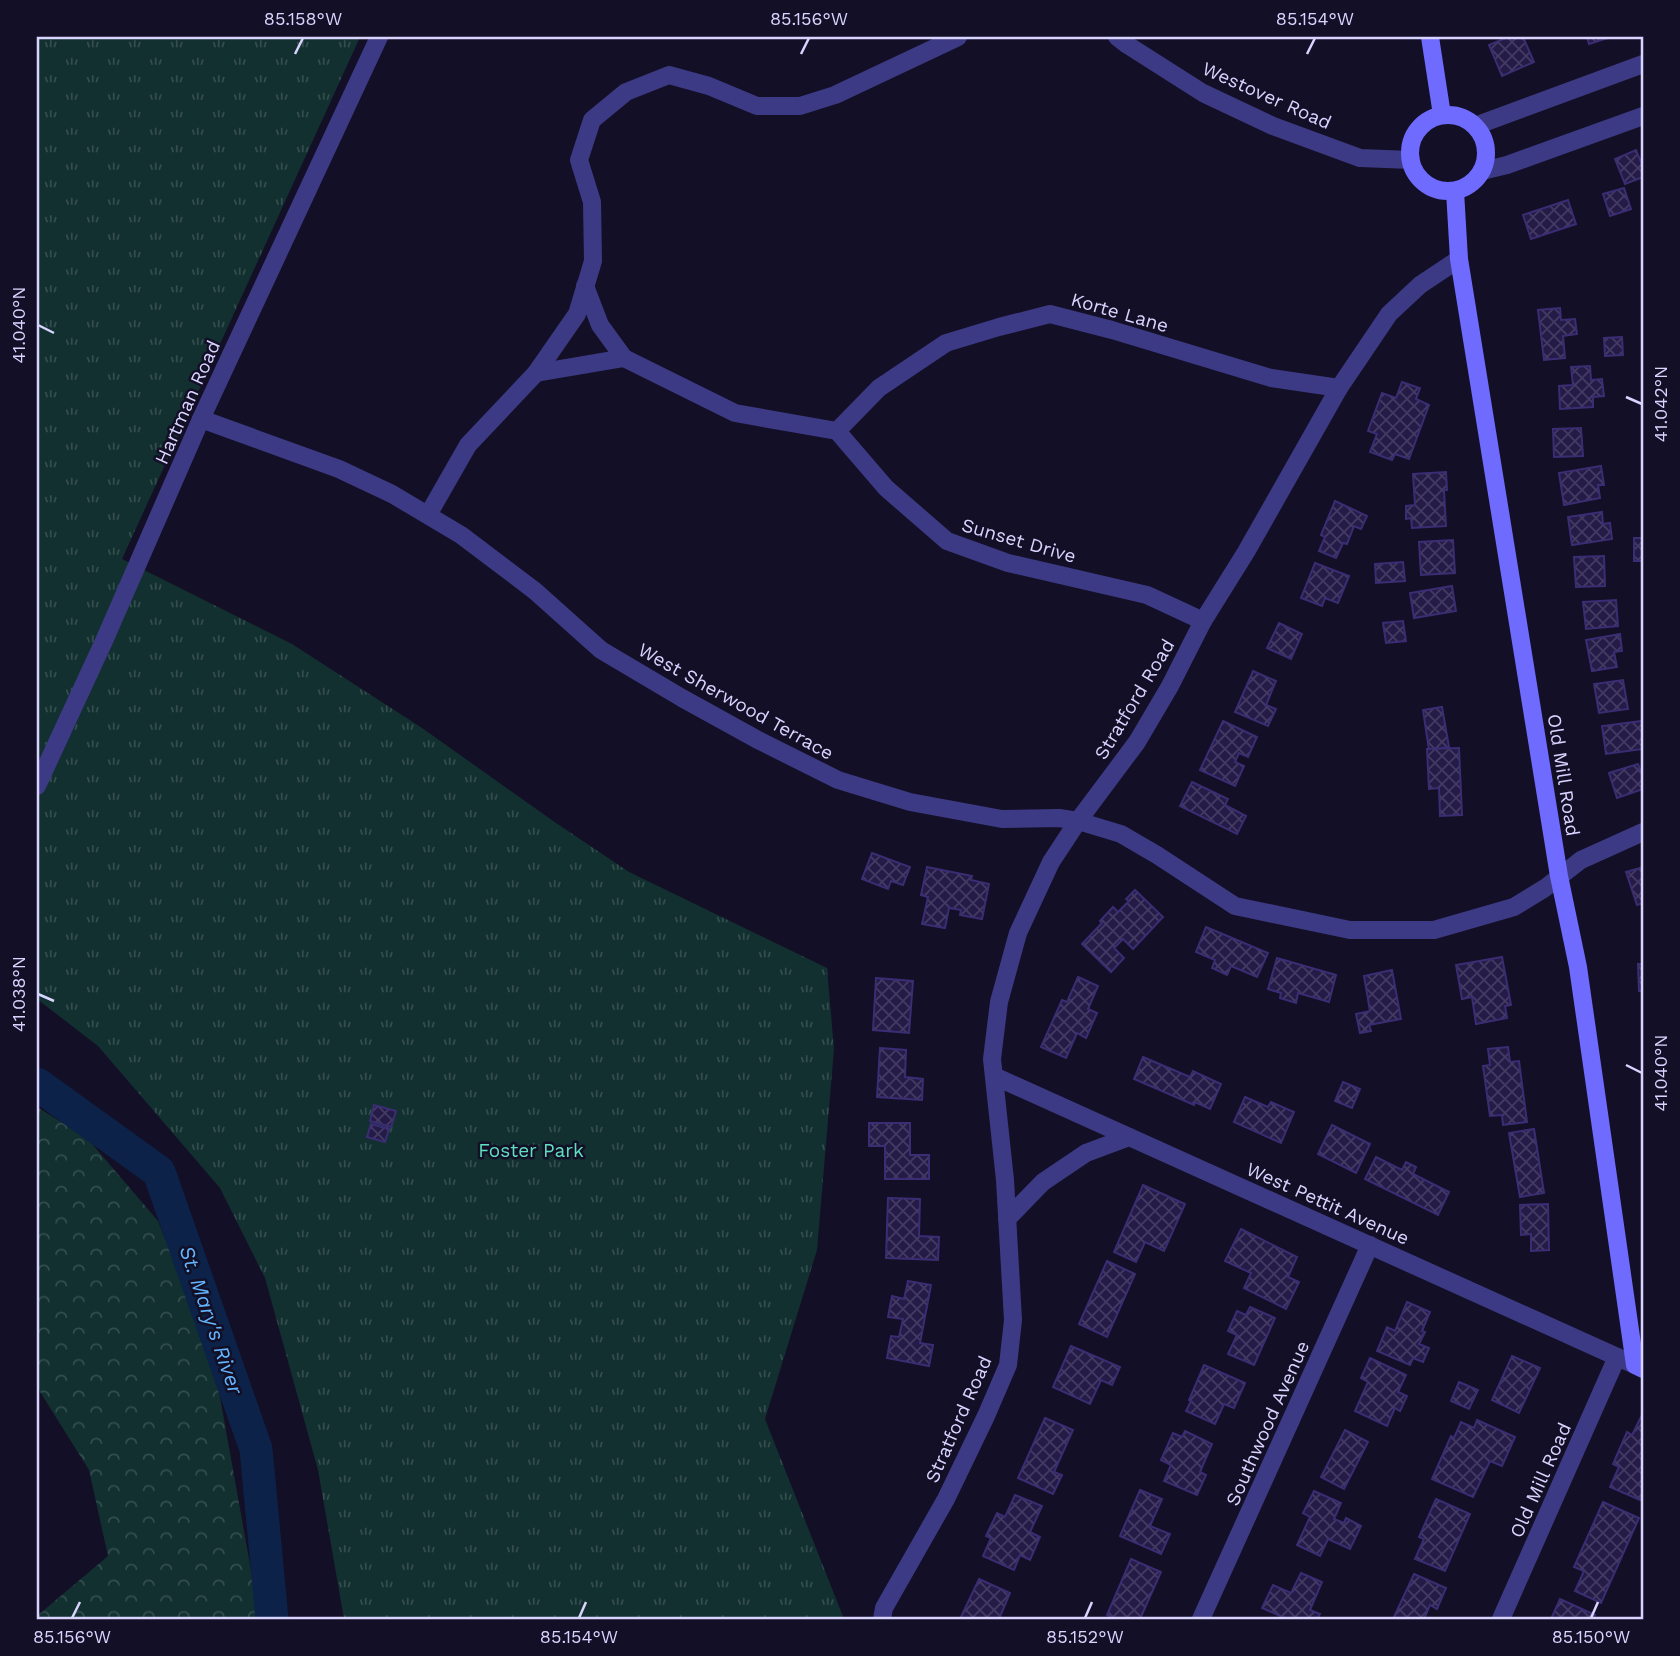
<svg xmlns="http://www.w3.org/2000/svg" width="1680" height="1656" font-family="'Work Sans',sans-serif">
<style>
.forest{fill:url(#forest-crowns)}
.park{fill:url(#park-tufts)}
.lines{fill:none;stroke-linecap:round;stroke-linejoin:round}
.river{stroke:#0c2248;stroke-width:33}
.building{fill:url(#building-cross-hatch);stroke:#3b2d73;stroke-width:2}
.street{stroke:#3d3a85;stroke-width:18}
.secondary{stroke:#6f6bff;stroke-width:18}
.ticks{fill:none;stroke:#d9d4ff;stroke-width:2.5}
.labels{text-anchor:middle;stroke-width:5;stroke-linejoin:round;paint-order:stroke}
.street-label{font-size:19px;fill:#d9d4ff;stroke:#130f26}
.park-label{font-size:19px;fill:#5fe0c0;stroke:#130f26}
.water-label{font-size:21px;font-style:italic;fill:#62b6ff;stroke:#130f26}
.neatline{fill:none;stroke:#d9d4ff;stroke-width:2.5}
.ticks-label{font-size:18px;text-anchor:middle;fill:#d9d4ff}
</style>
<defs>
<pattern id="forest-crowns" width="20" height="18" patternUnits="userSpaceOnUse" patternTransform="scale(1.75)"><rect width="20" height="18" fill="#12302f"/><path d="M2 6a3 3 0 1 1 6 0M12 15a3 3 0 1 1 6 0" fill="none" stroke="#344d4e"/></pattern>
<pattern id="park-tufts" width="24" height="20" patternUnits="userSpaceOnUse" patternTransform="scale(1.75)"><rect width="24" height="20" fill="#12302f"/><path d="M3 7l-1-3M5 7V3M7 7l1-3M15 17l-1-3M17 17v-4M19 17l1-3" fill="none" stroke="#344d4e"/></pattern>
<pattern id="building-cross-hatch" width="8" height="8" patternUnits="userSpaceOnUse" patternTransform="scale(1.75)"><rect width="8" height="8" fill="#241b47"/><path d="M0 0l8 8M0 8l8-8" fill="none" stroke="#433b63"/></pattern>
</defs>
<rect width="100%" height="100%" fill="#130f26"/>
<path class="forest" d="M37,1107L87,1138L158,1221L213,1358L254,1587L256,1619H37V1616L108,1556L89,1470L37,1387Z"/>
<path class="park" d="M37,37H360L122,559L292,644L422,728L556,823L629,872L827,968L834,1049L817,1250L765,1419L844,1619H344L318,1470L265,1278L220,1188L98,1046L37,999Z"/>
<g class="lines">
<path class="river" d="M37,1084L159,1172L256,1449L272,1619"/>
</g>
<g class="building">
<path d="M1508,37H1523L1534,62L1502,76L1489,45Z"/>
<path d="M1587,37H1611L1589,44Z"/>
<path d="M1636,150L1643,167V177L1625,184L1615,159Z"/>
<path d="M1624,188L1631,209L1610,216L1603,194Z"/>
<path d="M1568,200L1576,224L1531,239L1523,215Z"/>
<path d="M1560,308L1561,320L1575,319L1577,334L1563,336L1565,358L1544,360L1538,310Z"/>
<path d="M1622,337L1623,355L1605,356L1604,338Z"/>
<path d="M1590,366L1591,380L1602,379L1604,396L1593,397V407L1560,409L1559,386L1573,385L1571,367Z"/>
<path d="M1402,382L1420,388L1416,399L1429,405L1409,459L1395,454L1392,460L1370,452L1377,434L1368,431L1382,393L1396,398Z"/>
<path d="M1581,428L1583,456L1554,457L1553,429Z"/>
<path d="M1601,466L1604,485H1598L1600,498L1564,505L1559,473Z"/>
<path d="M1446,472L1447,490H1444L1446,526L1412,528L1411,518L1406,519V506L1415,505L1413,474Z"/>
<path d="M1335,501L1367,516L1361,529L1354,526L1347,544L1343,543L1336,558L1319,551L1325,537L1321,535Z"/>
<path d="M1602,512L1603,524L1610,523L1612,539L1572,545L1568,517Z"/>
<rect x="1634" y="538" width="9" height="23"/>
<path d="M1453,540L1455,573L1421,575L1419,542Z"/>
<path d="M1604,556L1605,586L1576,587L1574,557Z"/>
<path d="M1403,562L1405,581L1376,583L1375,564Z"/>
<path d="M1315,563L1349,576L1338,603L1325,598L1322,606L1301,598Z"/>
<path d="M1452,586L1456,611L1414,618L1410,593Z"/>
<path d="M1616,600L1618,626L1586,629L1583,602Z"/>
<path d="M1403,621L1406,641L1386,643L1383,623Z"/>
<path d="M1279,623L1302,634L1291,659L1267,648Z"/>
<path d="M1620,634L1622,651L1614,652L1617,667L1592,671L1586,640Z"/>
<path d="M1253,671L1276,681L1266,705L1276,709L1268,726L1235,712Z"/>
<path d="M1623,680L1628,709L1599,713L1594,684Z"/>
<path d="M1442,707L1449,747L1429,750L1423,710Z"/>
<path d="M1223,721L1257,737L1248,757L1239,753L1235,762L1244,766L1235,786L1200,770Z"/>
<path d="M1642,721L1643,749L1606,754L1602,726Z"/>
<path d="M1459,748L1462,815L1440,816L1439,788L1429,789L1427,749Z"/>
<path d="M1638,764L1641,772L1643,771V789L1617,798L1609,773Z"/>
<path d="M1192,782L1228,799L1225,805L1246,816L1237,834L1180,806Z"/>
<path d="M872,853L910,867L903,885L891,881L888,889L862,879Z"/>
<path d="M927,867L972,876L971,880L989,884L982,919L960,915L961,910L949,908L945,928L922,924L928,897L921,895Z"/>
<path d="M1643,867V903L1637,905L1626,872Z"/>
<path d="M1135,890L1163,917L1133,949L1123,939L1114,948L1124,958L1111,972L1082,944L1102,923L1100,921L1113,907L1118,912L1129,901L1126,899Z"/>
<path d="M1206,927L1268,953L1257,977L1231,966L1227,975L1212,968L1215,960L1196,952Z"/>
<path d="M1502,957L1511,1005L1505,1006L1507,1018L1476,1024L1472,997L1462,999L1456,965Z"/>
<path d="M1277,958L1336,975L1329,1002L1298,993L1296,1003L1280,998L1281,993L1268,989Z"/>
<path d="M1638,964H1643V991H1639Z"/>
<path d="M1392,970L1401,1019L1369,1025L1371,1031L1360,1033L1356,1014L1370,1011L1364,976Z"/>
<path d="M1078,977L1098,986L1088,1009L1097,1013L1086,1038L1077,1033L1066,1058L1041,1047L1062,1000L1067,1002Z"/>
<path d="M876,978L913,981L909,1033L873,1030Z"/>
<path d="M1508,1047L1510,1062L1519,1061L1527,1122L1503,1125L1502,1115L1490,1116L1483,1066L1490,1065L1488,1049Z"/>
<path d="M880,1048L906,1050L905,1077L923,1079L922,1100L877,1097Z"/>
<path d="M1143,1057L1190,1077L1193,1071L1221,1084L1210,1109L1195,1102L1194,1105L1134,1079Z"/>
<path d="M1343,1082L1360,1089L1352,1108L1335,1101Z"/>
<path d="M1245,1097L1268,1107L1271,1102L1294,1112L1281,1143L1234,1122Z"/>
<path d="M374,1105L396,1111L391,1127L370,1121Z"/>
<path d="M869,1123H910V1155H929V1179H885V1146H869Z"/>
<path d="M371,1124L389,1129L385,1142L367,1137Z"/>
<path d="M1332,1125L1370,1144L1356,1173L1318,1154Z"/>
<path d="M1534,1129L1544,1193L1520,1197L1509,1133Z"/>
<path d="M1376,1157L1402,1170L1406,1162L1416,1167L1413,1174L1449,1192L1438,1215L1365,1179Z"/>
<path d="M1143,1185L1185,1204L1164,1251L1145,1242L1136,1262L1114,1252Z"/>
<path d="M888,1198L920,1199L919,1236L939,1237L938,1260L886,1258Z"/>
<path d="M1548,1204L1549,1250L1531,1251V1234L1521,1235L1520,1205Z"/>
<path d="M1241,1229L1297,1257L1288,1277L1299,1282L1286,1309L1244,1288L1251,1273L1225,1261Z"/>
<path d="M1107,1261L1135,1274L1107,1337L1079,1324Z"/>
<path d="M908,1281L931,1285L920,1343L933,1345L929,1366L887,1358L891,1336L899,1337L903,1319L888,1317L892,1296L904,1299Z"/>
<path d="M1407,1302L1430,1312L1422,1331L1425,1332L1419,1344L1429,1348L1423,1362L1413,1358L1410,1365L1377,1351L1387,1327L1395,1331Z"/>
<path d="M1250,1307L1275,1318L1254,1365L1228,1354L1237,1335L1228,1331L1237,1311L1246,1315Z"/>
<path d="M1071,1346L1120,1367L1112,1385L1101,1380L1090,1404L1053,1387Z"/>
<path d="M1512,1356L1540,1368L1519,1413L1492,1400Z"/>
<path d="M1370,1358L1406,1375L1398,1392L1407,1396L1400,1411L1395,1408L1387,1426L1355,1411L1368,1382L1361,1378Z"/>
<path d="M1204,1365L1245,1383L1234,1408L1224,1404L1215,1424L1186,1411L1191,1401L1189,1400Z"/>
<path d="M1459,1382L1478,1390L1469,1409L1451,1401Z"/>
<path d="M1643,1413V1494L1640,1500L1610,1487L1619,1467L1613,1464L1627,1432L1632,1435Z"/>
<path d="M1045,1418L1073,1430L1054,1472L1062,1475L1053,1494L1018,1478Z"/>
<path d="M1477,1420L1515,1437L1502,1466L1490,1461L1473,1497L1432,1479L1451,1436L1454,1438L1461,1422L1474,1428Z"/>
<path d="M1345,1430L1368,1442L1344,1489L1321,1477Z"/>
<path d="M1185,1431L1212,1444L1200,1472L1206,1475L1197,1495L1164,1481L1171,1465L1161,1460L1173,1433L1182,1437Z"/>
<path d="M1140,1490L1162,1499L1150,1526L1170,1534L1161,1554L1120,1536Z"/>
<path d="M1314,1491L1341,1503L1334,1519L1344,1523L1346,1518L1361,1526L1350,1549L1328,1539L1320,1556L1297,1545L1310,1517L1303,1513Z"/>
<path d="M1015,1495L1042,1506L1030,1532L1040,1537L1030,1560L1020,1555L1014,1570L983,1556L991,1538L986,1536L997,1513L1005,1517Z"/>
<path d="M1436,1499L1470,1514L1445,1571L1415,1559L1424,1539L1419,1537Z"/>
<path d="M1603,1502L1639,1518L1601,1603L1575,1591L1584,1571L1574,1567Z"/>
<path d="M1131,1559L1161,1572L1140,1619H1117L1107,1615Z"/>
<path d="M1301,1573L1322,1582L1310,1610L1320,1614L1317,1619H1287L1262,1608L1273,1585L1291,1593Z"/>
<path d="M1414,1574L1446,1588L1437,1609L1430,1605L1424,1619H1393Z"/>
<path d="M979,1579L1010,1593L999,1619H960Z"/>
<path d="M1560,1599L1595,1615L1593,1619H1551Z"/>
</g>
<g class="lines">
<g class="street">
<path d="M1117,37L1126,44L1203,93L1273,126L1360,158L1411,160"/>
<path d="M1475,126L1643,64"/>
<path d="M1482,171L1507,165L1643,116"/>
<path d="M585,286L600,325L624,358"/>
<path d="M536,373L624,358L735,413L837,431L886,488L947,541L1008,563L1147,595L1203,621"/>
<path d="M201,419L339,469L392,494L461,535L535,591L601,650L682,698L760,741L838,780L910,802L1002,819L1059,818L1078,821L1121,834L1157,855L1235,906L1350,930H1434L1514,907L1545,888L1581,860L1643,832"/>
<path d="M837,431L879,388L946,343L999,327L1050,314L1112,330L1271,378L1339,388"/>
<path d="M428,515L468,445L536,373L577,314L593,261L592,202L579,160L592,120L626,92L669,75L709,86L757,106H800L835,95L958,37"/>
<path d="M37,786L104,641L201,419L379,37"/>
<path d="M994,1076L1635,1365"/>
<path d="M1007,1219L1043,1182L1086,1153L1129,1137"/>
<path d="M882,1619L884,1608L946,1499L986,1416L1008,1365L1013,1320L1005,1180L992,1059L999,1002L1018,933L1051,862L1078,821L1137,742L1170,686L1203,621L1246,552L1339,388L1389,314L1420,285L1459,259"/>
<path d="M1201,1619L1370,1245"/>
<path d="M1501,1619L1617,1357"/>
</g>
<g class="secondary">
<path d="M1430,37L1442,115"/>
<circle cx="1448" cy="153" r="38"/>
<path d="M1455,191L1459,259L1559,876L1578,967L1635,1365L1643,1369"/>
</g>
</g>
<path class="ticks" d="M295,54L303,38M801,54L809,38M1307,54L1315,38M38,325L54,333M1626,397L1642,404M38,994L54,1001M1626,1065L1642,1073M72,1618L80,1602M579,1618L586,1602M1085,1618L1092,1602M1591,1618L1598,1602"/>
<g class="labels">
<g class="street-label">
<text transform="translate(1267 95) rotate(24)" y="7">Westover Road</text>
<text transform="translate(1120 312) rotate(16)" y="7">Korte Lane</text>
<text transform="translate(187 402) rotate(-66)" y="7">Hartman Road</text>
<text transform="translate(1019 540) rotate(16)" y="7">Sunset Drive</text>
<text transform="translate(1134 699) rotate(-59)" y="7">Stratford Road</text>
<text transform="translate(736 701) rotate(29)" y="7">West Sherwood Terrace</text>
<text transform="translate(1564 775) rotate(81)" y="7">Old Mill Road</text>
<text transform="translate(1328 1203) rotate(24)" y="7">West Pettit Avenue</text>
<text transform="translate(958 1419) rotate(-66)" y="7">Stratford Road</text>
<text transform="translate(1267 1423) rotate(-66)" y="7">Southwood Avenue</text>
<text transform="translate(1540 1480) rotate(-66)" y="7">Old Mill Road</text>
</g>
<g class="park-label">
<text x="531" y="1157">Foster Park</text>
</g>
<g class="water-label">
<text transform="translate(211 1320) rotate(71)" y="7">St. Mary's River</text>
</g>
</g>
<rect width="1680" height="1656" fill="none" stroke="#130f26" stroke-width="77"/>
<rect x="38" y="38" width="1604" height="1580" class="neatline"/>
<g class="ticks-label">
<text x="303" y="25">85.158°W</text>
<text x="809" y="25">85.156°W</text>
<text x="1315" y="25">85.154°W</text>
<text transform="translate(19 325) rotate(-90)" y="6">41.040°N</text>
<text transform="translate(1661 404) rotate(-90)" y="6">41.042°N</text>
<text transform="translate(19 994) rotate(-90)" y="6">41.038°N</text>
<text transform="translate(1661 1073) rotate(-90)" y="6">41.040°N</text>
<text x="72" y="1643">85.156°W</text>
<text x="579" y="1643">85.154°W</text>
<text x="1085" y="1643">85.152°W</text>
<text x="1591" y="1643">85.150°W</text>
</g>
</svg>
